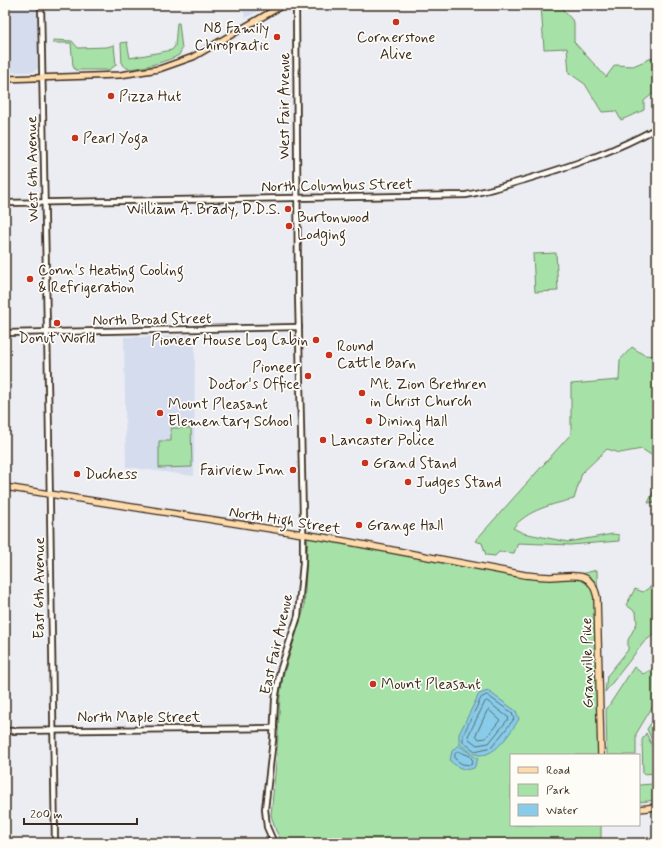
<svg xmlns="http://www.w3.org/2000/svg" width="662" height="848" font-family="Mynerve,sans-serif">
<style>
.built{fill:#d5dcee}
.green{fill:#a6e2a8;stroke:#708663}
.water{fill:#88cce9;stroke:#698b98}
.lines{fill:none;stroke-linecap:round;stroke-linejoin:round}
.shore{stroke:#5a6b6f;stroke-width:1}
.secondary-casing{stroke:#3b2a1e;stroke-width:8}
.primary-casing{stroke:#3b2a1e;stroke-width:8}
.highway-casing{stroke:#3b2a1e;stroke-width:8}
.secondary{stroke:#fdfcf7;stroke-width:4.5}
.primary{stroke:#fedbac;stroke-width:5}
.highway{stroke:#fedbac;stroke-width:5.5}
.poi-dot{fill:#c8321e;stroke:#fdfcf7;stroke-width:1.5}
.labels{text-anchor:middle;stroke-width:3.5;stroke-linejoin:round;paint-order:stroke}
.poi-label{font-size:15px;fill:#3b2a1e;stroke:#fdfcf7;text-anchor:start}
.street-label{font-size:15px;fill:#3b2a1e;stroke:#fdfcf7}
</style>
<rect width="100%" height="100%" fill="#ebedf3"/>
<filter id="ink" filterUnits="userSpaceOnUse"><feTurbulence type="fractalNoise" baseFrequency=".025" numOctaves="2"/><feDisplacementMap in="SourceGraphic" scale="8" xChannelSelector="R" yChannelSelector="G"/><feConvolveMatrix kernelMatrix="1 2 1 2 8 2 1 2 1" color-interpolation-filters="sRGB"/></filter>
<g filter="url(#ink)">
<g class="built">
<path d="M5,5H37L38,68L34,72H5Z"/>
<path d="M240,5H268L246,18Z"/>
<path d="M195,336L194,476L126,467L124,337Z"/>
</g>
<g class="green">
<path d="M541,5H562L564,11L574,22V42L606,77L615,65L633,66L652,58L657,59V90L644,101V110L621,120L616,111L602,112L585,84L569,73L567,48L544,49Z"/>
<path d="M177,23H179L182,49L179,55C171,60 135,71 127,68C125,67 124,65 122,65L121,43L127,42L130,58L172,50L175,46Z"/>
<path d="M53,40L72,41L78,48L107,47L114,45L116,65L109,70H75L73,66L71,43H53Z"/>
<path d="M556,253L558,291L535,292L533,254Z"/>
<path d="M632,347L644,355L657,356V502L648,503L656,486L652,474L657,459L642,449L620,453L607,449L582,473L574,499C553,504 527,510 513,528L523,533L568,542L613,534L619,535V541L570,545L518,543L514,553L499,552L495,556L486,555L482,543L475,541L571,434V384L619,380L620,360Z"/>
<path d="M171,428H191L192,467L159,468V441H171Z"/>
<path d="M308,535L525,575L572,576L597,570L600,755H511V825H601V843H283L276,831L271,815L277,753L280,695L283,676L304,609Z"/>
<path d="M657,566V632L644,642L605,692L607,676L628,650V640L637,623L636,612L626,605L635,589L643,592L656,583L655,567Z"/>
<path d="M634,667L643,674L657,667V699L636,734V755H607L606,710Z"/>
<path d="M657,715V744L655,747L647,729Z"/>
<path d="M646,733L655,752L657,754V773L643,774L642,740Z"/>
<path d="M653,784L657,786V800L639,802V785Z"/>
</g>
<g class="water">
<path d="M488,691L516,711L519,719C511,732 493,761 475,754C469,752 464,747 459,743V734L479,694Z"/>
<path d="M458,745L478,759L474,768C465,772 457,767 450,761L452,751Z"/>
</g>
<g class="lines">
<g class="shore">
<path d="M487,695L512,713L514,719L492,747L475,751L463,742V735L481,698Z"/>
<path d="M487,701L509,718L489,743L477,745L469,739L468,736L485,702Z"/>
<path d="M489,710L500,720L486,738L479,739L476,735L487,711Z"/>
<path d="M458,751L470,756L473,761L471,765L462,764L455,759V754Z"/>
</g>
<g class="secondary-casing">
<g id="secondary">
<path d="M41,5C48,284 50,564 55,843"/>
<path d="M5,203L466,195C489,191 510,184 531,178C577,164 615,151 657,128"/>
<path d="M5,333L299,327"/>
<path d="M5,731L274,728"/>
<path d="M274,843L267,827L265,809L273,740L275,700L280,671L298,616L303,563V516L298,292L296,5"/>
</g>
</g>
<g class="primary-casing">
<path id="primary" d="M5,79L120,75L159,69L193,57L283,5"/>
</g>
<g class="highway-casing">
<g id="highway">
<path d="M5,487L328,538L525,575C534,576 542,577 550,577C573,576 591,569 597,597L601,755"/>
<path d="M639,809L657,807"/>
</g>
</g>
<use href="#secondary" class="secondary"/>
<use href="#primary" class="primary"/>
<use href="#highway" class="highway"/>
</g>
</g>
<g class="poi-dot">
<circle cx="396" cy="22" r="4"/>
<circle cx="277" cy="37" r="4"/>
<circle cx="111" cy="96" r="4"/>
<circle cx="75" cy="138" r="4"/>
<circle cx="288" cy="209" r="4"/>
<circle cx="289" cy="226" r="4"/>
<circle cx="30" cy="279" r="4"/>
<circle cx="57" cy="323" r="4"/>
<circle cx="316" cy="340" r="4"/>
<circle cx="329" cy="355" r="4"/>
<circle cx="308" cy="376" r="4"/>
<circle cx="362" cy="393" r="4"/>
<circle cx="160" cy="413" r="4"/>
<circle cx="369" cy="421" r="4"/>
<circle cx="323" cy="440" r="4"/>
<circle cx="365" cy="463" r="4"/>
<circle cx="293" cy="470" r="4"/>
<circle cx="77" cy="474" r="4"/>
<circle cx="408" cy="482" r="4"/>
<circle cx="359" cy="525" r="4"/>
<circle cx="373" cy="684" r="4"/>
</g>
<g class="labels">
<g class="poi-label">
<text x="269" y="33" text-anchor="end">N8 Family<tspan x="269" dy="17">Chiropractic</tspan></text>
<text x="396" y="42" text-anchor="middle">Cornerstone<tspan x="396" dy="17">Alive</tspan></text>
<text x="119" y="101">Pizza Hut</text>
<text x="83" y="143">Pearl Yoga</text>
<text x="280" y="214" text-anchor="end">William A. Brady, D.D.S.</text>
<text x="297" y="222">Burtonwood<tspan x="297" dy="17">Lodging</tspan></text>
<text x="38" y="275">Conn's Heating Cooling<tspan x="38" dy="17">&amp; Refrigeration</tspan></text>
<text x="57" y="343" text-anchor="middle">Donut World</text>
<text x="308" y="345" text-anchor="end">Pioneer House Log Cabin</text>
<text x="337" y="351">Round<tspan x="337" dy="17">Cattle Barn</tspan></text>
<text x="300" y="372" text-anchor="end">Pioneer<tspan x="300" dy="17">Doctor's Office</tspan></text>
<text x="370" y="389">Mt. Zion Brethren<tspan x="370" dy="17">in Christ Church</tspan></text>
<text x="168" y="409">Mount Pleasant<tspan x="168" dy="17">Elementary School</tspan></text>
<text x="377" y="426">Dining Hall</text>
<text x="331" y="445">Lancaster Police</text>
<text x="373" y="468">Grand Stand</text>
<text x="285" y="475" text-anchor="end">Fairview Inn</text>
<text x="85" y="479">Duchess</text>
<text x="416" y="487">Judges Stand</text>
<text x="367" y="530">Grange Hall</text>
<text x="381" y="689">Mount Pleasant</text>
</g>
<g class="street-label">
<text transform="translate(284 106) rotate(-90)" y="5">West Fair Avenue</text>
<text transform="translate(32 169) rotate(-91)" y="5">West 6th Avenue</text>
<text transform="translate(337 185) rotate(-1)" y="5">North Columbus Street</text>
<text transform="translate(152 319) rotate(-1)" y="5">North Broad Street</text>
<text transform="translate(285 520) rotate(9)" y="5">North High Street</text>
<text transform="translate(39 588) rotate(-90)" y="5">East 6th Avenue</text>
<text transform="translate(276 644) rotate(-77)" y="5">East Fair Avenue</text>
<text transform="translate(587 663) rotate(-91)" y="5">Granville Pike</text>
<text x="139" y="722">North Maple Street</text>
</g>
</g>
<rect width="662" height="848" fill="none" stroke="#fdfcf7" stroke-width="20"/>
<rect x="10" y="10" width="642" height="828" fill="none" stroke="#3b2a1e" stroke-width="1.5" filter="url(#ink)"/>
<rect x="510" y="754" width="130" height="72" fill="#fdfcf7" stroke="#afa8a0"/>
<rect x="518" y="767" width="20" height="6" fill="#fedbac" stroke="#afa8a0"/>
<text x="546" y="774" font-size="12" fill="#3b2a1e">Road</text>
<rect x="518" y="784" width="20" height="12" fill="#a6e2a8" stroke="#afa8a0"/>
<text x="546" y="794" font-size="12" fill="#3b2a1e">Park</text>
<rect x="518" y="804" width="20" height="12" fill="#88cce9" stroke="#afa8a0"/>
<text x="546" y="814" font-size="12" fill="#3b2a1e">Water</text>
<path d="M24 818v6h113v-6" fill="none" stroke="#3b2a1e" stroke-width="2"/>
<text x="30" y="818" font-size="12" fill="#3b2a1e" stroke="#fdfcf7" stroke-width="3" paint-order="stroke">200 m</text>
</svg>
